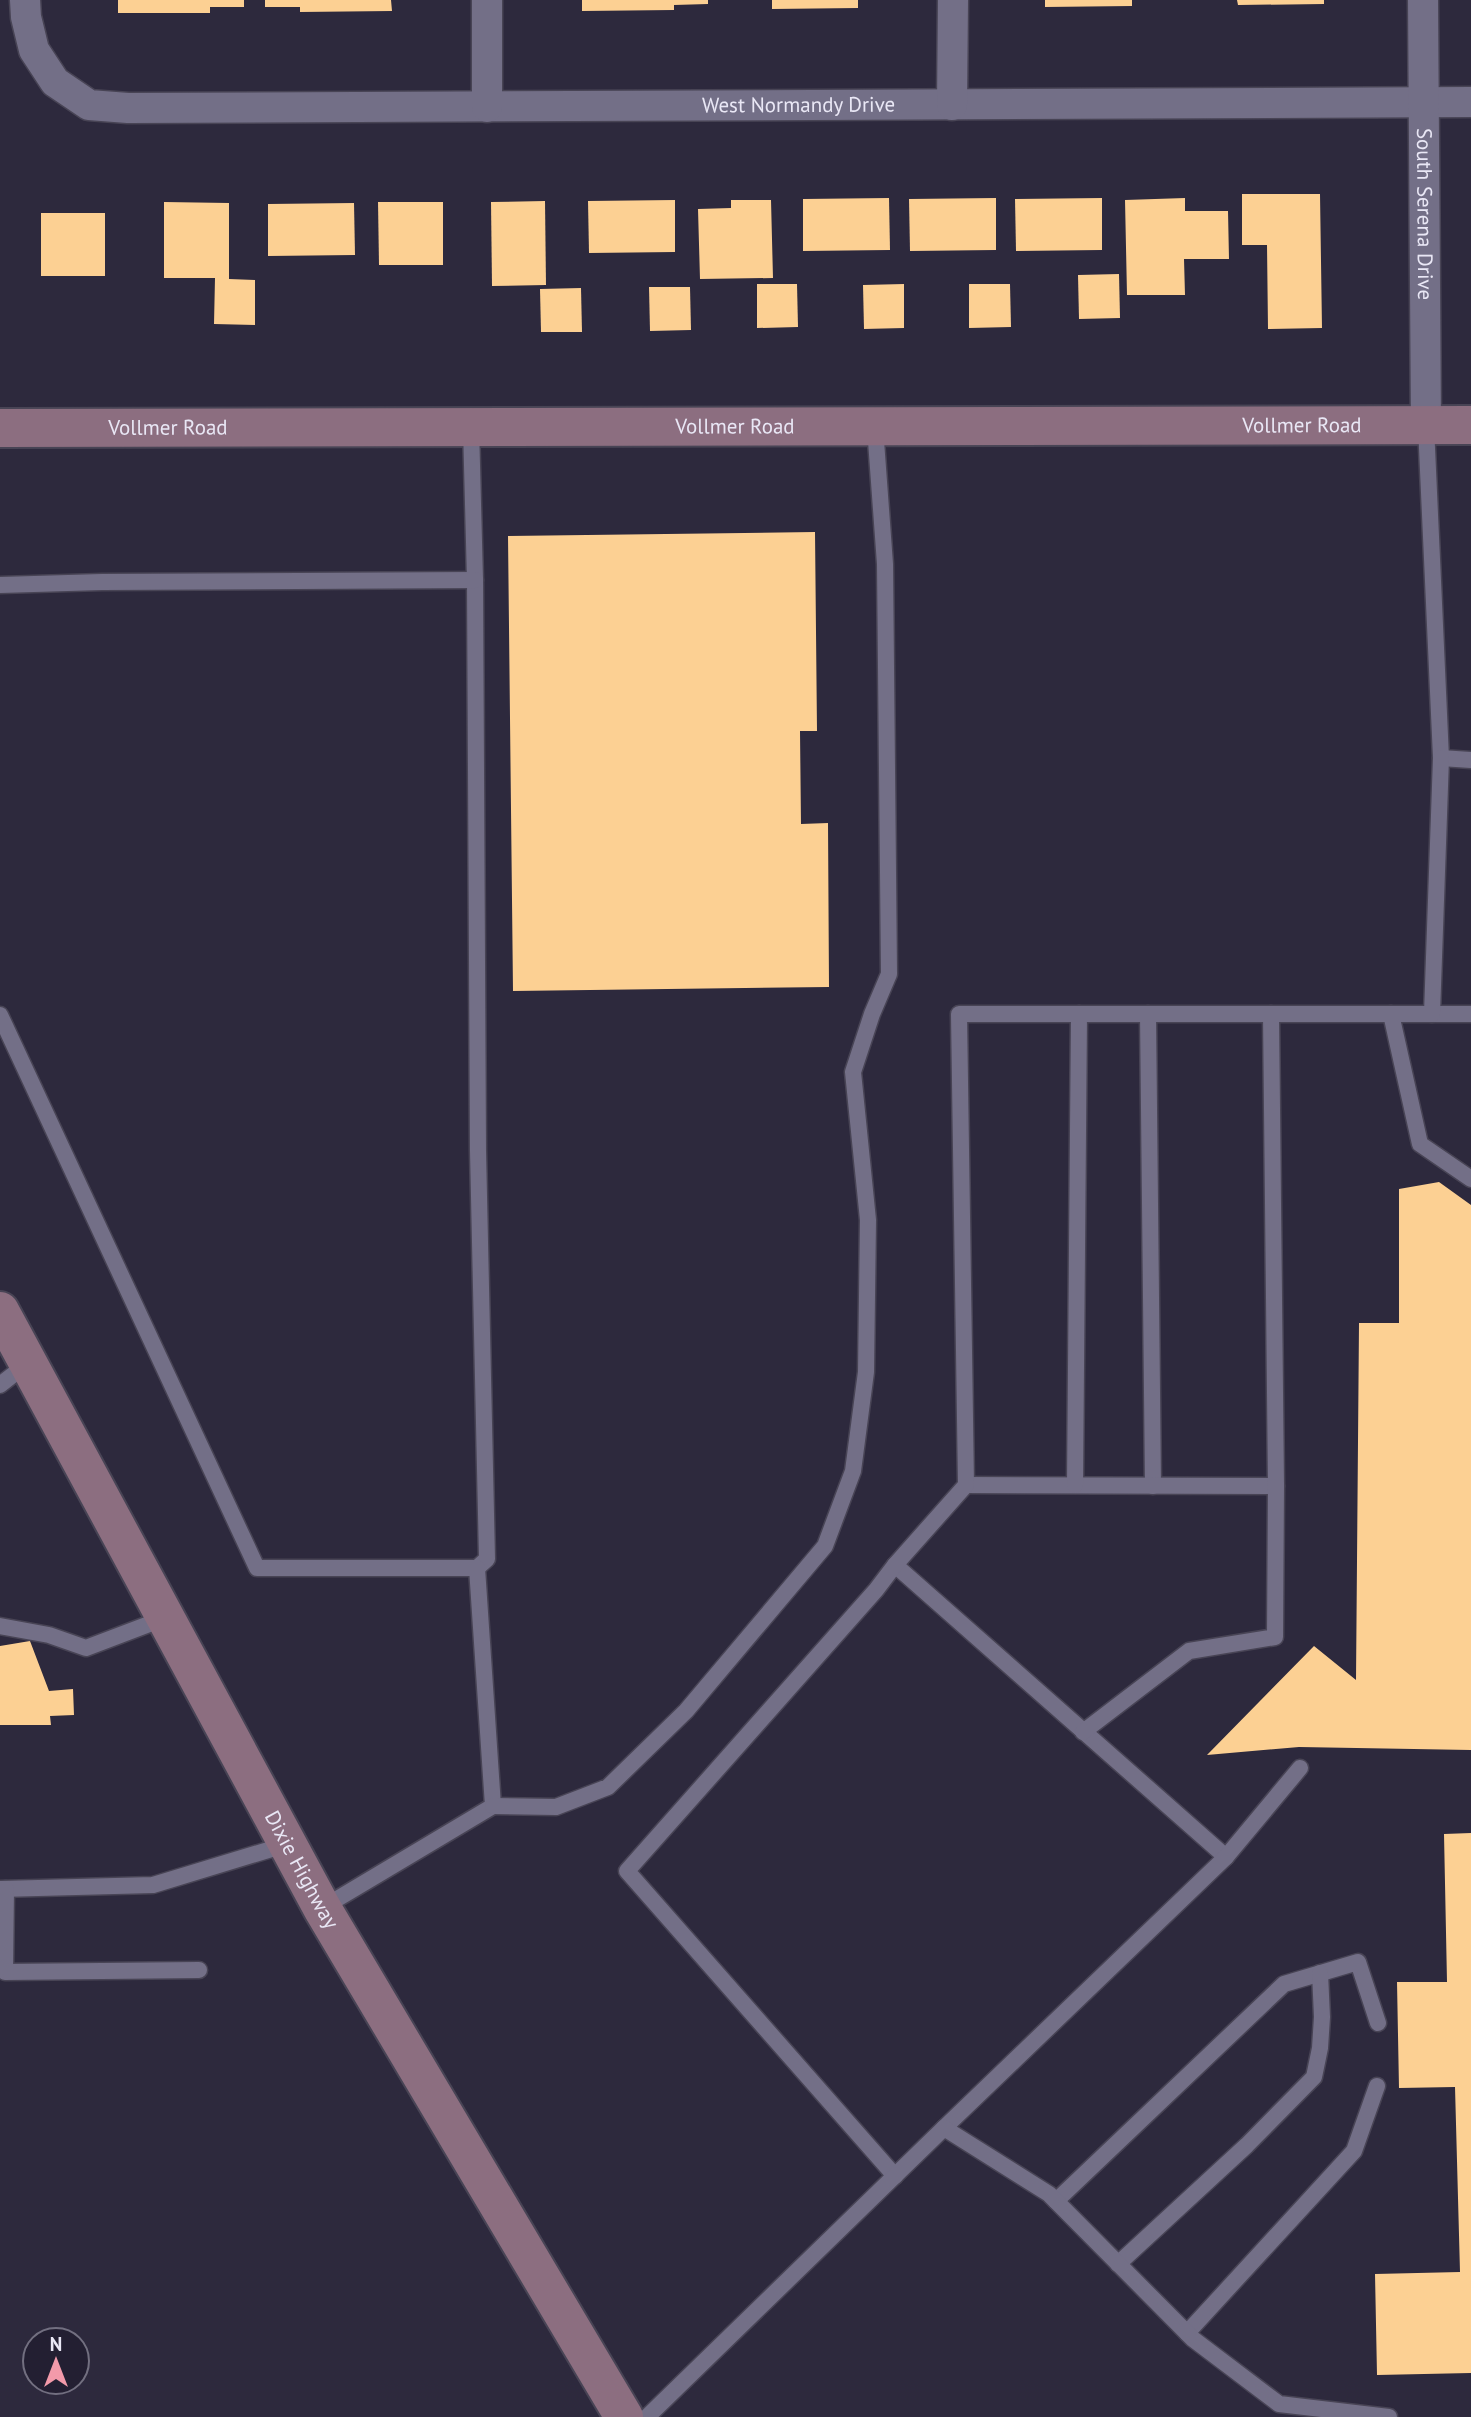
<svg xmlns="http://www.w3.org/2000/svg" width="1471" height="2417" font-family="'PT Sans',sans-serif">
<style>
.building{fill:#fcd093}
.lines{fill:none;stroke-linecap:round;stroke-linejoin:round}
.lane-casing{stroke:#484455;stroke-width:19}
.street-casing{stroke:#484455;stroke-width:33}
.secondary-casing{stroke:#484455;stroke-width:42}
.lane{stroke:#736f87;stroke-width:16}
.street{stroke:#736f87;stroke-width:30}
.secondary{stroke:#8c6e80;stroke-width:38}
.labels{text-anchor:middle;stroke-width:7;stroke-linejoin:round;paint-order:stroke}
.street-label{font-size:21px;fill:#e9e7f5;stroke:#231f32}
</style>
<rect width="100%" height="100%" fill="#2d293d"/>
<g class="building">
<path d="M118,0H244V7H210V13H118Z"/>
<path d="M265,0H391L392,11L300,12V7H265Z"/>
<path d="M582,0H708V4L674,5V10L582,11Z"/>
<path d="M772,0H858V8L772,9Z"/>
<path d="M1045,0H1132V6L1045,7Z"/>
<path d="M1237,0H1324V4L1238,5Z"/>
<path d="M1242,194H1320L1322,328L1268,329L1267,245H1242Z"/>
<path d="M889,198L890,250L803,251V199Z"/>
<path d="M996,198V250L910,251L909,199Z"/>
<path d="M1102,198V250L1016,251L1015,199Z"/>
<path d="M1185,198V211H1228L1229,259H1184L1185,295H1127L1125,200Z"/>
<path d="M675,200V252L589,253L588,201Z"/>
<path d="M731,200H771L773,278L700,279L698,209L731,208Z"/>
<path d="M545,201L546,285L492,286L491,202Z"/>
<path d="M164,202L229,203V279L255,280V325L214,324L215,278H164Z"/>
<path d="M378,202H443V265H379Z"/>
<path d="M354,203L355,255L268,256V204Z"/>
<rect x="41" y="213" width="64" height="63"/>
<path d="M1119,274L1120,318L1079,319L1078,275Z"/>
<path d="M757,284H797L798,327L757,328Z"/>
<path d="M904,284V328L864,329L863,285Z"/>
<path d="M969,284H1010L1011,327L969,328Z"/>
<path d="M649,287H690L691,330L650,331Z"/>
<path d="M581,288L582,332H541L540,289Z"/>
<path d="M815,532L817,731H800L801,824L828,823L829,987L513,991L508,536Z"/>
<path d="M1439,1182L1471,1205V1750L1299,1747L1207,1755L1314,1646L1356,1680L1359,1323H1399V1189Z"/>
<path d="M30,1641L49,1691L73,1689L74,1715L50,1716L51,1725H0V1646Z"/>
<path d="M1471,1833V2373L1377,2375L1375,2274L1460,2272L1455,2087L1399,2088L1397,1982H1447L1444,1834Z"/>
</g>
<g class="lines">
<g class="lane-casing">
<g id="lane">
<path d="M1426,426L1441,758L1471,760"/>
<path d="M471,427L475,580L478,1151L487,1559L477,1568"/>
<path d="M0,585L102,582L475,580"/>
<path d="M1148,1014L1153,1486"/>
<path d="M1391,1014L1420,1144L1471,1179"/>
<path d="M1432,1014H1471"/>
<path d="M0,1015L257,1568H477L493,1806L322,1908"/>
<path d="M0,1385L28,1363"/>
<path d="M966,1485L1276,1486"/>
<path d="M1075,1485L1079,1014"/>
<path d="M895,1565L1226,1857"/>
<path d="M0,1626L49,1635L86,1648L165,1618"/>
<path d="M1083,1732L1189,1651L1275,1637L1276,1486L1271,1014"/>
<path d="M493,1806L556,1807L608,1787L686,1711L825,1546L853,1471L866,1372L868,1220L853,1072L872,1014L889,974L885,564L875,427"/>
<path d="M0,1889L153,1885L288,1844"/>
<path d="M6,1889L5,1972L199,1970"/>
<path d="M944,2128L1226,1857L1300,1768"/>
<path d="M895,2176L627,1871L876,1590L895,1565L966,1485L959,1014H1432L1441,758"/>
<path d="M1056,2201L1284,1984L1358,1962L1378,2023"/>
<path d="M1118,2264L1247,2145L1314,2077L1320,2048L1322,2017L1320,1973"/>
<path d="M1187,2333L1354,2151L1377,2086"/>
<path d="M647,2417L944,2128L1049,2194L1193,2339L1279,2404L1389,2417"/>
</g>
</g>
<g class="street-casing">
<g id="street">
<path id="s1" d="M25,0L26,17L34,50L55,82L89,105L128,108L1471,102"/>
<path d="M487,0V107"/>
<path id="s2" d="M1423,0L1426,426"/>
<path d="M952,105L953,0"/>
</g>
</g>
<g class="secondary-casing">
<g id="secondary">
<path id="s3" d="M0,428L1471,425"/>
<path id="s4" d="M0,1311L322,1908L624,2417"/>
</g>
</g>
<use href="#lane" class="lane"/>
<use href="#street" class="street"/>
<use href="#secondary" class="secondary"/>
</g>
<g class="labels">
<g class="street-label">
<text dy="7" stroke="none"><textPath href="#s1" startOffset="840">West Normandy Drive</textPath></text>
<text dy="7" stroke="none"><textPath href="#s2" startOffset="214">South Serena Drive</textPath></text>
<text dy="7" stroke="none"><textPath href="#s3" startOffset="1302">Vollmer Road</textPath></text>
<text dy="7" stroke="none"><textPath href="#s3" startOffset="735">Vollmer Road</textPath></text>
<text dy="7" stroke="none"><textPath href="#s3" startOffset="168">Vollmer Road</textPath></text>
<text dy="7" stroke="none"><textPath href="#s4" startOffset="635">Dixie Highway</textPath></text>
</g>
</g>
<g transform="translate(56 2361)"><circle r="33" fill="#231f32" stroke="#726f80" stroke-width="2"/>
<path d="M0-5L12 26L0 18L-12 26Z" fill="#f39aaa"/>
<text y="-10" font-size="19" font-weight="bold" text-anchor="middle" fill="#e9e7f5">N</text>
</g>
</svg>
